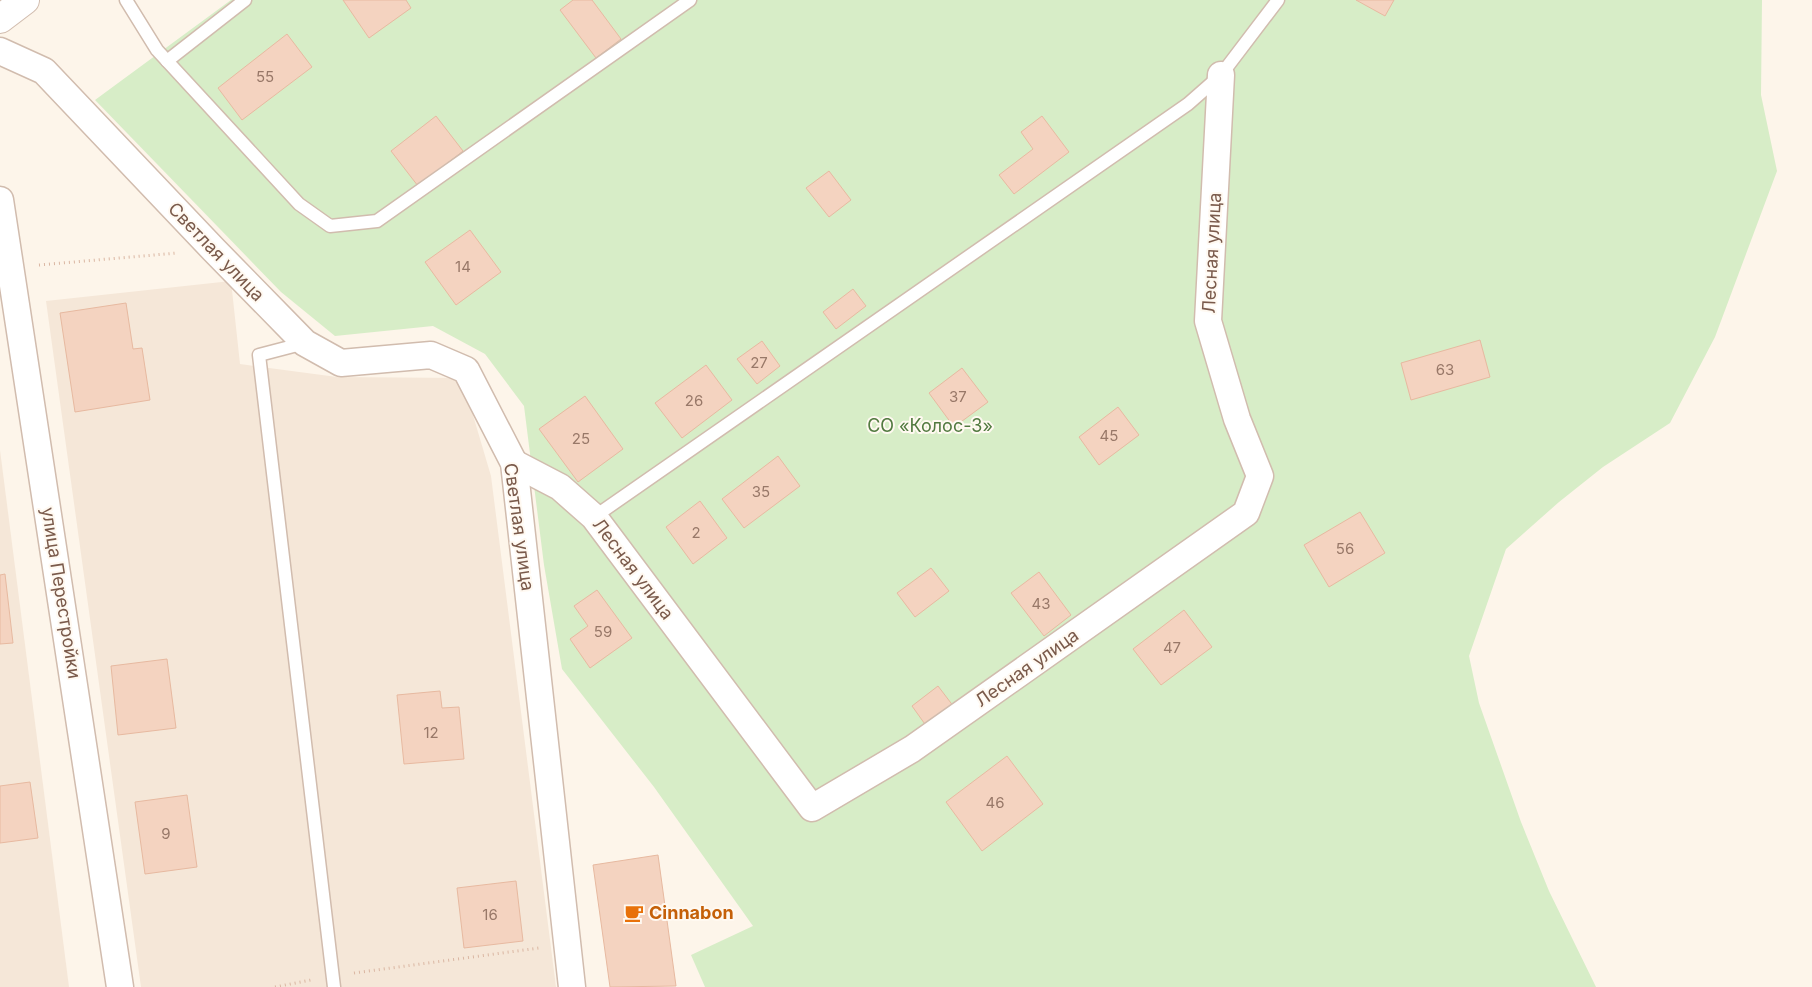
<svg xmlns="http://www.w3.org/2000/svg" width="1812" height="987" font-family="Inter,sans-serif">
<style>
.residential{fill:#f5e7d8}
.green{fill:#d7edc7}
.building{fill:#f4d3c0;stroke:#e7b9a0}
.lines{fill:none;stroke-linecap:round;stroke-linejoin:round}
.service-casing{stroke:#d1bcae;stroke-width:15}
.minor-casing{stroke:#d1bcae;stroke-width:29}
.tertiary-casing{stroke:#d1bcae;stroke-width:30}
.path{stroke:#dab6a2;stroke-width:3;stroke-dasharray:1 4;stroke-linecap:butt}
.service{stroke:#fff;stroke-width:12}
.minor{stroke:#fff;stroke-width:26}
.tertiary{stroke:#fff;stroke-width:28}
.labels{text-anchor:middle;stroke-width:4;stroke-linejoin:round;paint-order:stroke}
.number-label{font-size:15px;fill:#987868}
.street-label{font-size:18px;fill:#7a5a4b;stroke:#fff9f1}
.park-label{font-size:18px;fill:#527a40;stroke:#fff9f1}
.food-label{font-size:18px;font-weight:bold;fill:#c56008;stroke:#fff9f1;text-anchor:start}
</style>
<rect width="100%" height="100%" fill="#fdf5ea"/>
<g class="residential">
<path d="M231,281L240,364L337,377L462,378L491,476L556,987H141L46,301Z"/>
<path d="M0,450L69,987H0Z"/>
</g>
<path class="green" d="M231,0H1762L1761,95L1777,171L1715,337L1670,423L1603,467L1559,502L1506,549L1469,656L1479,703L1521,822L1549,891L1596,987H705L691,955L753,926L654,787L562,669L544,565L524,406L485,354L433,326L335,336L281,292L95,100Z"/>
<g class="building">
<path d="M343,0H406L411,8L369,38Z"/>
<path d="M573,0H592L621,39L596,58L560,10Z"/>
<path d="M1356,0H1394L1385,16Z"/>
<path d="M287,34L312,67L242,120L218,88Z"/>
<path d="M436,116L463,151L418,186L391,151Z"/>
<path d="M1042,116L1069,152L1014,194L999,175L1033,149L1021,132Z"/>
<path d="M829,171L851,200L829,217L806,188Z"/>
<path d="M470,230L501,272L456,305L425,262Z"/>
<path d="M853,289L866,306L836,329L823,312Z"/>
<path d="M126,303L133,349L142,348L150,400L75,412L60,313Z"/>
<path d="M1480,340L1490,377L1411,400L1401,363Z"/>
<path d="M762,341L780,366L757,384L737,359Z"/>
<path d="M706,365L732,400L682,438L655,403Z"/>
<path d="M962,368L988,402L954,427L929,393Z"/>
<path d="M585,396L623,449L578,482L539,429Z"/>
<path d="M1118,407L1139,435L1099,465L1079,437Z"/>
<path d="M778,456L800,486L744,528L722,499Z"/>
<path d="M700,501L727,538L693,564L666,527Z"/>
<path d="M1360,512L1385,553L1329,587L1304,545Z"/>
<path d="M931,568L949,591L915,617L897,593Z"/>
<path d="M1039,572L1071,615L1044,636L1011,593Z"/>
<path d="M5,574L13,643L0,644V575Z"/>
<path d="M597,590L632,638L590,668L570,639L588,626L574,606Z"/>
<path d="M1184,610L1212,647L1161,685L1133,649Z"/>
<path d="M167,659L176,728L118,735L111,666Z"/>
<path d="M938,686L954,707L927,727L912,706Z"/>
<path d="M440,691L442,708L459,707L464,759L404,764L397,695Z"/>
<path d="M1007,756L1043,804L982,851L946,802Z"/>
<path d="M30,782L38,838L0,843V786Z"/>
<path d="M187,795L197,867L145,874L135,802Z"/>
<path d="M658,855L676,986L610,987L593,865Z"/>
<path d="M516,881L523,941L464,948L457,888Z"/>
</g>
<g class="lines">
<g class="service-casing">
<g id="service">
<path d="M126,0L157,50L299,204L330,226L377,221L690,0"/>
<path d="M167,61L245,0"/>
<path d="M305,343L259,355L334,987"/>
<path d="M594,517L1188,104L1221,75L1278,0"/>
</g>
</g>
<g class="minor-casing">
<g id="minor">
<path d="M0,51L44,71L213,249L305,343L341,363L431,355L466,370L514,463L572,987"/>
<path d="M0,200L120,987"/>
<path d="M514,463L560,487L594,517L812,808L912,749L1246,513L1260,476L1237,419L1208,321L1221,75"/>
</g>
</g>
<g class="tertiary-casing">
<path id="tertiary" d="M0,19L25,0"/>
</g>
<g class="path">
<path d="M39,265L177,253"/>
<path d="M354,973L539,948"/>
<path d="M275,987L311,980"/>
</g>
<use href="#service" class="service"/>
<use href="#minor" class="minor"/>
<use href="#tertiary" class="tertiary"/>
</g>
<defs>
<g id="cafe-bare" transform="scale(1.5)"><path d="M-5.5-4.5H6V0H3Q3 3.5 0 3.5H-2.5Q-5.5 3.5-5.5 0ZM3-3.2v2h1.7v-2ZM-6 4.5H4V6H-6Z" fill="#e8710a" stroke="#fff9f1" stroke-width="2.5" paint-order="stroke"/></g>
</defs>
<g fill-rule="evenodd">
<use href="#cafe-bare" x="634" y="913"/>
</g>
<g class="labels">
<g class="number-label">
<text x="265" y="82">55</text>
<text x="463" y="272">14</text>
<text x="759" y="368">27</text>
<text x="1445" y="375">63</text>
<text x="958" y="402">37</text>
<text x="694" y="406">26</text>
<text x="1109" y="441">45</text>
<text x="581" y="444">25</text>
<text x="761" y="497">35</text>
<text x="696" y="538">2</text>
<text x="1345" y="554">56</text>
<text x="1041" y="609">43</text>
<text x="603" y="637">59</text>
<text x="1172" y="653">47</text>
<text x="431" y="738">12</text>
<text x="995" y="808">46</text>
<text x="166" y="839">9</text>
<text x="490" y="920">16</text>
</g>
<g class="street-label">
<text transform="translate(216 252) rotate(46)" y="6">Светлая улица</text>
<text transform="translate(1212 253) rotate(-87)" y="6">Лесная улица</text>
<text transform="translate(519 527) rotate(82)" y="6">Светлая улица</text>
<text transform="translate(633 569) rotate(53)" y="6">Лесная улица</text>
<text transform="translate(61 593) rotate(81)" y="6">улица Перестройки</text>
<text transform="translate(1027 668) rotate(-35)" y="6">Лесная улица</text>
</g>
<g class="park-label">
<text x="930" y="432">СО «Колос-3»</text>
</g>
<g class="food-label">
<text x="649" y="919">Cinnabon</text>
</g>
</g>
</svg>
